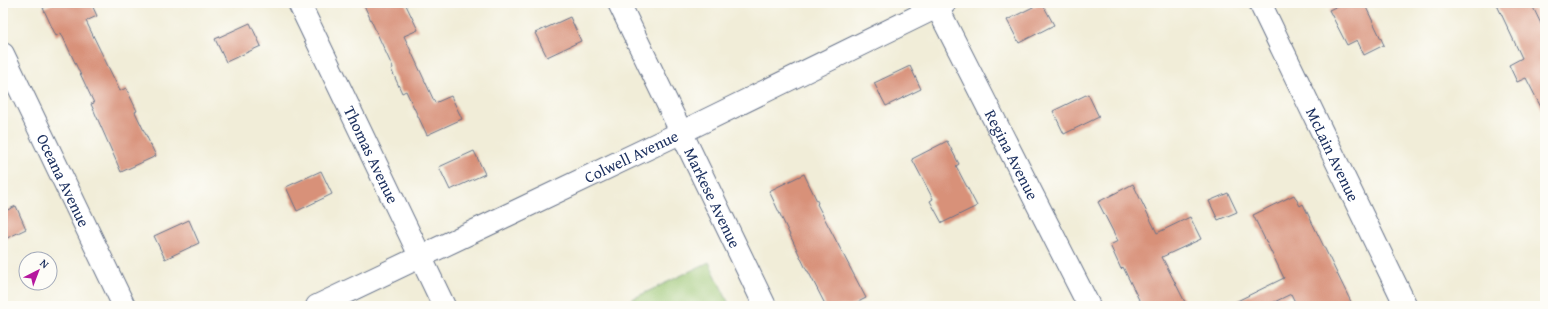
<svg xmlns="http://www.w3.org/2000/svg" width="1548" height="309" font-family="'Gentium Book Plus',serif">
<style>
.green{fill:#99c471;stroke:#5a7a68}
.building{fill:#d89179}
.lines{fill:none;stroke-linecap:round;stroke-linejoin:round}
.minor-casing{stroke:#667289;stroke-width:24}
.minor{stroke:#fff;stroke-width:22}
.labels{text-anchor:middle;stroke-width:3;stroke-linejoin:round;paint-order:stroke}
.street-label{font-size:16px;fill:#1b2f5e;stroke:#fdfcf7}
</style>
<rect width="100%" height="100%" fill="#fdfcf7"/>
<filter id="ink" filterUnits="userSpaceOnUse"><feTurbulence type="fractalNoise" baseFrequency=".025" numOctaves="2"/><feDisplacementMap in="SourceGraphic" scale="8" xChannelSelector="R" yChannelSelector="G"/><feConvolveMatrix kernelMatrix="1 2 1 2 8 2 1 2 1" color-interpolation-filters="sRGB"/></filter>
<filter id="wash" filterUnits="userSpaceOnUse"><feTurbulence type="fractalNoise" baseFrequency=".012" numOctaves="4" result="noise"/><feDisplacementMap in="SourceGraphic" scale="16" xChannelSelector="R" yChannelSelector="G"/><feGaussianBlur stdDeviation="0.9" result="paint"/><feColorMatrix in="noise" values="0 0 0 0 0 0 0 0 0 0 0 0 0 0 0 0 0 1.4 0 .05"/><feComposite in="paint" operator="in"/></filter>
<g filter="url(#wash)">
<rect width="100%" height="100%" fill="#f1edd8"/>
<path class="green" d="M709,262L730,306H628L626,302Z"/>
<g id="blocks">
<g class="building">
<path d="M54,3H91L97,16L86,21L120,91L126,88L137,111L135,112L156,156L121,172L91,104L94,103L61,33L56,36L43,8Z"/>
<path d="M363,3H405L418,30L404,36L435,103L451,96L462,119L427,135L406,91L402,93L391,69L393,68Z"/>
<path d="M1041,3H1042L1054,25L1019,43L1007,20Z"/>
<path d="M1344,3H1364L1384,45L1364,55L1357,40L1347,45L1329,10Z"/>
<path d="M1496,3H1531L1545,32V115L1526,78L1517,82L1509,65L1522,58Z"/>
<path d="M570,17L581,41L547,57L535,33Z"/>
<path d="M250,23L261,46L226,62L215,39Z"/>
<path d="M910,66L921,89L886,106L874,83Z"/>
<path d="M1088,94L1099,117L1064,134L1053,111Z"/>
<path d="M947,141L959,164L956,166L977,206L942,223L930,201L933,199L912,159Z"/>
<path d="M474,151L485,174L450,190L439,167Z"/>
<path d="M321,171L332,194L297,211L286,187Z"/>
<path d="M804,174L818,203L817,204L866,298L850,306H826L808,271H807L769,191Z"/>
<path d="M1133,184L1157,233L1190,217L1201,239L1162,257L1187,306H1142L1123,267L1121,269L1110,245L1118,241L1098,202Z"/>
<path d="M1228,193L1237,212L1218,220L1209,201Z"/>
<path d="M1294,195L1300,206L1303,204L1353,306H1297L1291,294L1266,306H1227L1284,278L1253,215Z"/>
<path d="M16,206L26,229L3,240V212Z"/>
<path d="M189,220L199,243L165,259L154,236Z"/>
</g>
</g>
</g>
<g filter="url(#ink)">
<use href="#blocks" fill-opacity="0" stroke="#667289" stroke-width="1"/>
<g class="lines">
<g class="minor-casing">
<g id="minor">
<path id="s1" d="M299,3L444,306"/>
<path id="s2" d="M619,3L765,306"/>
<path id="s3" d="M935,3L1089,306"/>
<path id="s4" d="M1260,3L1406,306"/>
<path id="s5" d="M3,54L124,306"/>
<path id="s6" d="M317,306L682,132L945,3"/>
</g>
</g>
<use href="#minor" class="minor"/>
</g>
</g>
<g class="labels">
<g class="street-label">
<text dy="6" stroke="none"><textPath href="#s4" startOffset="168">McLain Avenue</textPath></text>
<text dy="6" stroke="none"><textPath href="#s1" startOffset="168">Thomas Avenue</textPath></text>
<text dy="6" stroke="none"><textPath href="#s3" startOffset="170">Regina Avenue</textPath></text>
<text dy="6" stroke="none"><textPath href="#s6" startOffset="348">Colwell Avenue</textPath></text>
<text dy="6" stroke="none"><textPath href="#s5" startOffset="140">Oceana Avenue</textPath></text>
<text dy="6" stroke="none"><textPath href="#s2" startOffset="216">Markese Avenue</textPath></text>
</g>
</g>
<rect width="1548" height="309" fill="none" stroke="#fdfcf7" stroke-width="16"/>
<g transform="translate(38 271) rotate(42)"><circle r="19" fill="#fdfcf7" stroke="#a3aaba"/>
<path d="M0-3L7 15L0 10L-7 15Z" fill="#b5179e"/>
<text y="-6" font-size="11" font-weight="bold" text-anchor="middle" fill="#1b2f5e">N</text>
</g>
</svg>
